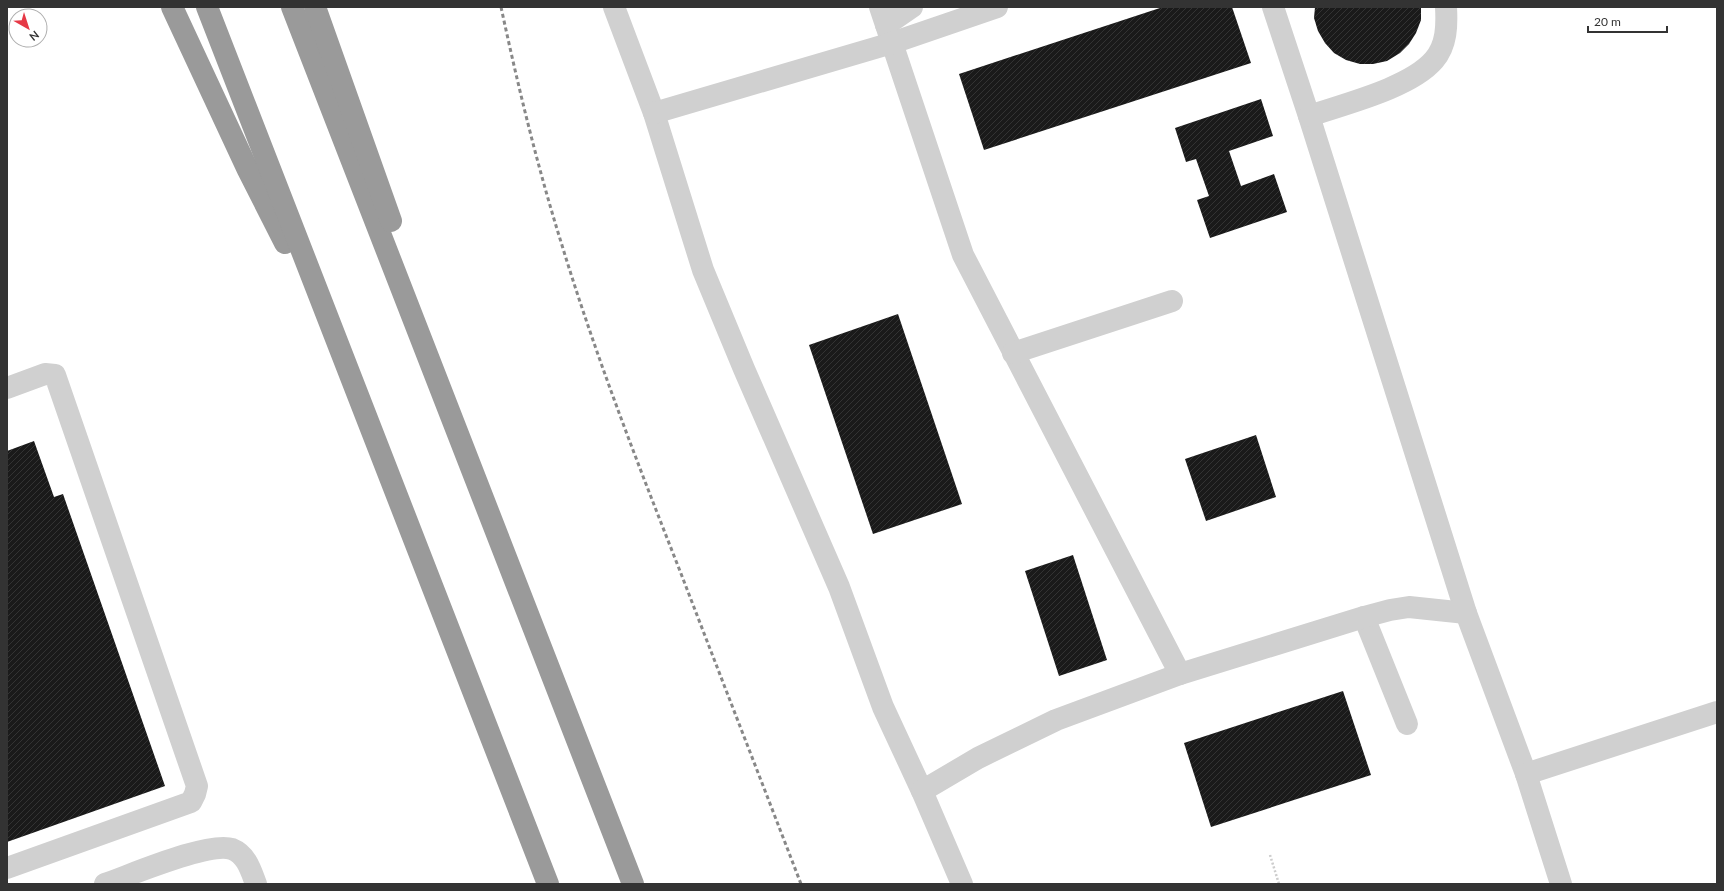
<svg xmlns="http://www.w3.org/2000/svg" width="1724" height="891" font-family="Lato,sans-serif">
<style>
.building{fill:url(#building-hatch)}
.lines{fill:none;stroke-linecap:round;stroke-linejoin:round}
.path{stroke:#cdcdcd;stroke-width:2.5;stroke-dasharray:2 2;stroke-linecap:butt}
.minor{stroke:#d0d0d0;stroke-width:22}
.highway{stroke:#9a9a9a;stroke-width:22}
.rail{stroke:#888;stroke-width:3;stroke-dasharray:4 3;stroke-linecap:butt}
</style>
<defs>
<pattern id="building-hatch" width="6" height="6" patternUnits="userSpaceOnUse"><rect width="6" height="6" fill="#1a1a1a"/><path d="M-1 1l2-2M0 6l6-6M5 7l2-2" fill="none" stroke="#333"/></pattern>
</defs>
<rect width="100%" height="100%" fill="#fff"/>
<g class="building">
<path d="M1163,7H1232L1251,63L984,150L959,74Z"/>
<path d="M1315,7H1421V20L1416,33L1409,44L1400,53L1387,61L1373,64H1360L1346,60L1334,53L1325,43L1318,31L1314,18Z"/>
<path d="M1261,99L1273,136L1229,151L1241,186L1274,174L1287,212L1210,238L1197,200L1209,196L1196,159L1186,162L1175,128Z"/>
<path d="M898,314L962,504L873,534L809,345Z"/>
<path d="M1256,435L1276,497L1206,521L1185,459Z"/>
<path d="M34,441L54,497L63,494L165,786L7,842V451Z"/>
<path d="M1073,555L1107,660L1059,676L1025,571Z"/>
<path d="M1343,691L1371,775L1211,827L1184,743Z"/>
</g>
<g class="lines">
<path class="path" d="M1270,855L1279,884"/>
<g class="minor">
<path d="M614,7L654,113L703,270L744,369L839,587L883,707L922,791"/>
<path d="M880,7L963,255L1180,674"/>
<path d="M1273,7L1309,116L1466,613L1526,774L1561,884"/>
<path d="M886,25L912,7"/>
<path d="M654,113L892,43L997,7"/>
<path d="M1309,116C1344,104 1410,88 1434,60C1447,45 1447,25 1446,7"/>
<path d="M1013,353L1172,301"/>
<path d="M7,388L45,374L55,375L197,786L195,794L191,802L7,868"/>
<path d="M1364,617L1407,724"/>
<path d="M1526,774L1717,712"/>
<path d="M105,884C131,875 209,841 232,849C247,855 251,871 256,884"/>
<path d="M962,884L922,791L978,758L1056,720L1180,674L1364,617L1390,610L1409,607L1466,613"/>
</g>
<g class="highway">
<path d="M172,7L248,170L285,243"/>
<path d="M207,7L548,884"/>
<path d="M292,7L633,884"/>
<path d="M315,7L391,221"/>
</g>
<path class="rail" d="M501,7C518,86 537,165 561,242C595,354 637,462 680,571C720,675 761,780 801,884"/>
</g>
<rect width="1724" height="891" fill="none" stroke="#333333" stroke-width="16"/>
<g transform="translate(28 28) rotate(141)"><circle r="19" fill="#ffffff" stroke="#adadad"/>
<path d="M0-3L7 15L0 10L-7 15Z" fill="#e63946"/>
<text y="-6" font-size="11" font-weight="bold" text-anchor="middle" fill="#333333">N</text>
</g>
<path d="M1588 26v6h79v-6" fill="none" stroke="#333333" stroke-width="2"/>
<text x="1594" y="26" font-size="12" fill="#333333" stroke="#ffffff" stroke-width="3" paint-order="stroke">20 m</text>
</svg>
